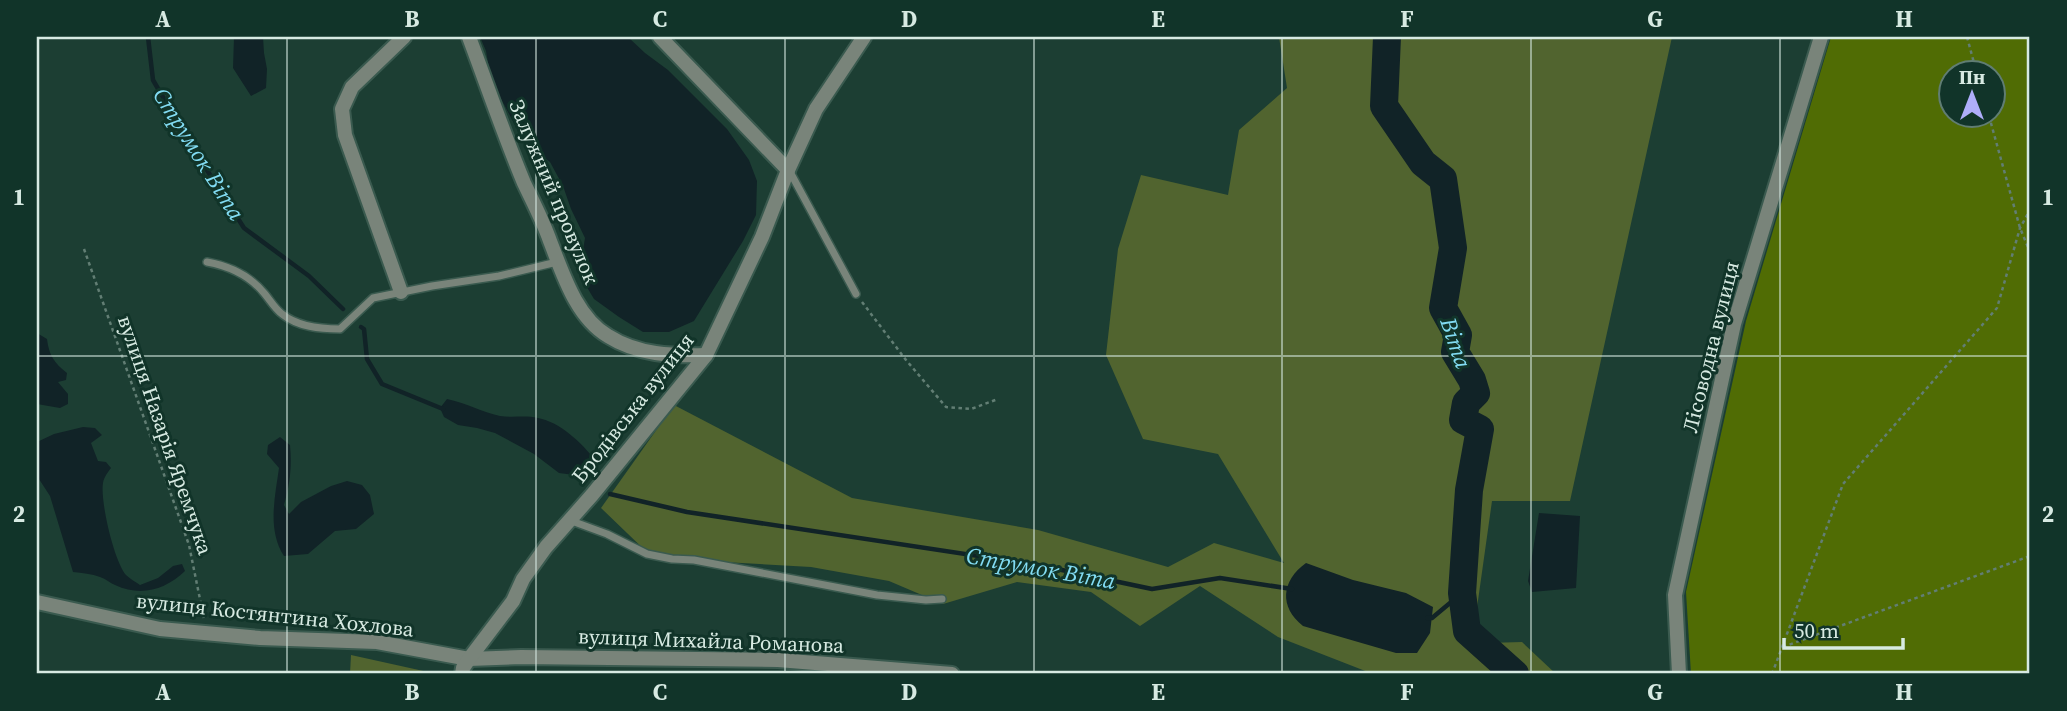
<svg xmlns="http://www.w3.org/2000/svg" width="2067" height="711" font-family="'Source Serif 4',serif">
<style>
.green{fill:#51642f}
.forest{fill:#506c04;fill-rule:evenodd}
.water{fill:#112327}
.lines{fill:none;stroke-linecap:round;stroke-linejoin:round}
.stream{stroke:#112327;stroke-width:4.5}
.river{stroke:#112327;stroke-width:28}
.service-casing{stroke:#3a5a4f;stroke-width:10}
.minor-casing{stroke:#3a5a4f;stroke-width:18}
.path{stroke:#627e74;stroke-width:2.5;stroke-dasharray:3.5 3.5;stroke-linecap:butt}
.service{stroke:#79847a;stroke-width:7}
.minor{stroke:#79847a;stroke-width:14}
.grid{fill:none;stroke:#d7eae2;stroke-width:2;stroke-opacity:0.55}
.labels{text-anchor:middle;stroke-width:6;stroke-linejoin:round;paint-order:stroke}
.street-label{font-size:21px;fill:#d7eae2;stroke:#113429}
.water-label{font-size:23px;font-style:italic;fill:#82dcf3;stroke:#113429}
.neatline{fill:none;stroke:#d7eae2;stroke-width:2.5}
.grid-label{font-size:23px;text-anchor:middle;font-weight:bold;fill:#d7eae2}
</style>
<rect width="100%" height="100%" fill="#1c3e33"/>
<g class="green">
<path d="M1279,37H1672L1570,501H1492L1474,629L1487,643L1522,642L1556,674H1373L1278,637L1200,586L1140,626L1091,592L1017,582L943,604L889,581L811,567L653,558L601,508L674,405L852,498L1038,530L1168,567L1214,543L1284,563L1218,454L1143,439L1106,355L1118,249L1141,175L1228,195L1239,130L1287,88Z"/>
<path d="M351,655L437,674H350Z"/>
</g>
<path class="forest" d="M1831,37H2030V674H1691L1686,592L1746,321ZM1952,74H1994V116H1952Z"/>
<g class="water">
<path d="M234,37H263L264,53L267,69L266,88L251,96L233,68Z"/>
<path d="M480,37H628L645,53L668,70L727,129L749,160L757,181L756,215L743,241L694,321L669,332H643L619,317L594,299L579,274L585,238L571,209L563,186L550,162L531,147L516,127L491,80L486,51Z"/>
<path d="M37,333L47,339C49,355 54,363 67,373L66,380L58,382L68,394V404L60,408L37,404Z"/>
<path d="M447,399C466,403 482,412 500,416C513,418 526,415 538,418C560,422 582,443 595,460L582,476L559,473L534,454L495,433L477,428L458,425L444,417L440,408Z"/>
<path d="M83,427L95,428L102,435L91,443L98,461L106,462L111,468C108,472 104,477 103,483C100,501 114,561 126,575C130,579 136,582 140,585L158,578L173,566L182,564L185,571C165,590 141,597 115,585C110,583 106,579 100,577C92,574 82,573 73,572L50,496L37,476V442L54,434Z"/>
<path d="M280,437L290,445C292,467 290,484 284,505L289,514L301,502L331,486L347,481L362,485L370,495L374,514L356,529L335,531L308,554L284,556C267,530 275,497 279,468L267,454L268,445Z"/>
<path d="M1539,513L1580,516L1576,588L1532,592L1528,581Z"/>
<path d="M1306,563L1353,580L1406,593L1433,607L1430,633L1417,653H1396L1303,626C1279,607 1281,581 1306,563Z"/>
</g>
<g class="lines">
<g class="stream">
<path d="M148,37L153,80L189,142L244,228L309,276L343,309"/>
<path d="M361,327L364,329L367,359L382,384L443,409"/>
<path d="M610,494L687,512L1038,565L1152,589L1220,578L1292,589"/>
<path d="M1427,618H1432L1462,593"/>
</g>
<path class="river" d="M1387,37L1384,106L1423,163L1443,179L1453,248L1443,308L1458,335L1455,352L1472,380L1476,393L1466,403L1463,420L1480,429L1469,490L1462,593L1467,631L1515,674"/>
<g class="service-casing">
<g id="service">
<path d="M789,170L856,294"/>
<path d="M207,262C229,266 250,276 264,293C270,300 275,309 282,314C298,327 320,329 340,329L373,298L432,286L499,276L557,262"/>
<path d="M569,520L607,534L647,554L672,559L694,560L877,595L926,600L942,599"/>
</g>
</g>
<g class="minor-casing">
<g id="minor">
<path d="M469,37C487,85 504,135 524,183C533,202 543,221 550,241C563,274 576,317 608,336C638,355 672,356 706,355"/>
<path d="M660,37L788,170"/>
<path d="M401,292L345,135L342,109L352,87L404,37"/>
<path d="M37,602L160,629L260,638L377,642L469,659L521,657L778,660L952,674"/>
<path d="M462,674L463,668L469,659L513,601L523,579L546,547L592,495L706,355L762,237L788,170L816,109L864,37"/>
<path d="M1679,674L1675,595L1734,324L1821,37"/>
</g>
</g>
<g class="path">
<path d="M1967,37L1977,74"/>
<path d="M1989,116L2020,228L2030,252"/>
<path d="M84,249L189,545L204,619"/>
<path d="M862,302L906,360L946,407L971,409L998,399"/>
<path d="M1783,647L2030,556"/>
<path d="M1772,674L1843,484L1997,308L2020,228L2030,210"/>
</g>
<use href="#service" class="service"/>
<use href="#minor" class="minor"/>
</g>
<path class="grid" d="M287,37V674M536,37V674M785,37V674M1034,37V674M1282,37V674M1531,37V674M1780,37V674M37,356H2030"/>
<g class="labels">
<g class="street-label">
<text transform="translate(554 192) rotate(67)" y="7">Залужний провулок</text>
<text transform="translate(1711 347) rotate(-76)" y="7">Лісоводна вулиця</text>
<text transform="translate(633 408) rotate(-52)" y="7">Бродівська вулиця</text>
<text transform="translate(165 435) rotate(71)" y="7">вулиця Назарія Яремчука</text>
<text transform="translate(275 615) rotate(6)" y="7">вулиця Костянтина Хохлова</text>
<text transform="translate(711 641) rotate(2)" y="7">вулиця Михайла Романова</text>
</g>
<g class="water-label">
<text transform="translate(199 154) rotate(58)" y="8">Струмок Віта</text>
<text transform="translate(1456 343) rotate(71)" y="8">Віта</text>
<text transform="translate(1041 568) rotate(10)" y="8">Струмок Віта</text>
</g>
</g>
<rect width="2067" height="711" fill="none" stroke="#113429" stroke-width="77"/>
<g transform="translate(1972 94)"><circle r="33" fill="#113429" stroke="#607d73" stroke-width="2"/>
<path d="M0-5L12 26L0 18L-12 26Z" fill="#afaefa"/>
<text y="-10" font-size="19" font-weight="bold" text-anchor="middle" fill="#d7eae2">Пн</text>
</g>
<path d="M1784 638v10h119v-10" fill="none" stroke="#d7eae2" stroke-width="3.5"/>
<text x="1794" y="638" font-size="21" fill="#d7eae2" stroke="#113429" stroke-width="5" paint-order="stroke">50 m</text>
<rect x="38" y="38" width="1990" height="634" class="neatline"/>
<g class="grid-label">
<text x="163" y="27">A</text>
<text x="412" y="27">B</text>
<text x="660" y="27">C</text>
<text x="909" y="27">D</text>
<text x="1158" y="27">E</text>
<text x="1407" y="27">F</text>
<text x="1655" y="27">G</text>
<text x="1904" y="27">H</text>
<text x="19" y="205">1</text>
<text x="2048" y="205">1</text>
<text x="19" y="522">2</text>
<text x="2048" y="522">2</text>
<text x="163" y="700">A</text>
<text x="412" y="700">B</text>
<text x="660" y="700">C</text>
<text x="909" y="700">D</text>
<text x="1158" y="700">E</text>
<text x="1407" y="700">F</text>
<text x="1655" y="700">G</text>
<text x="1904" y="700">H</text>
</g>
</svg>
